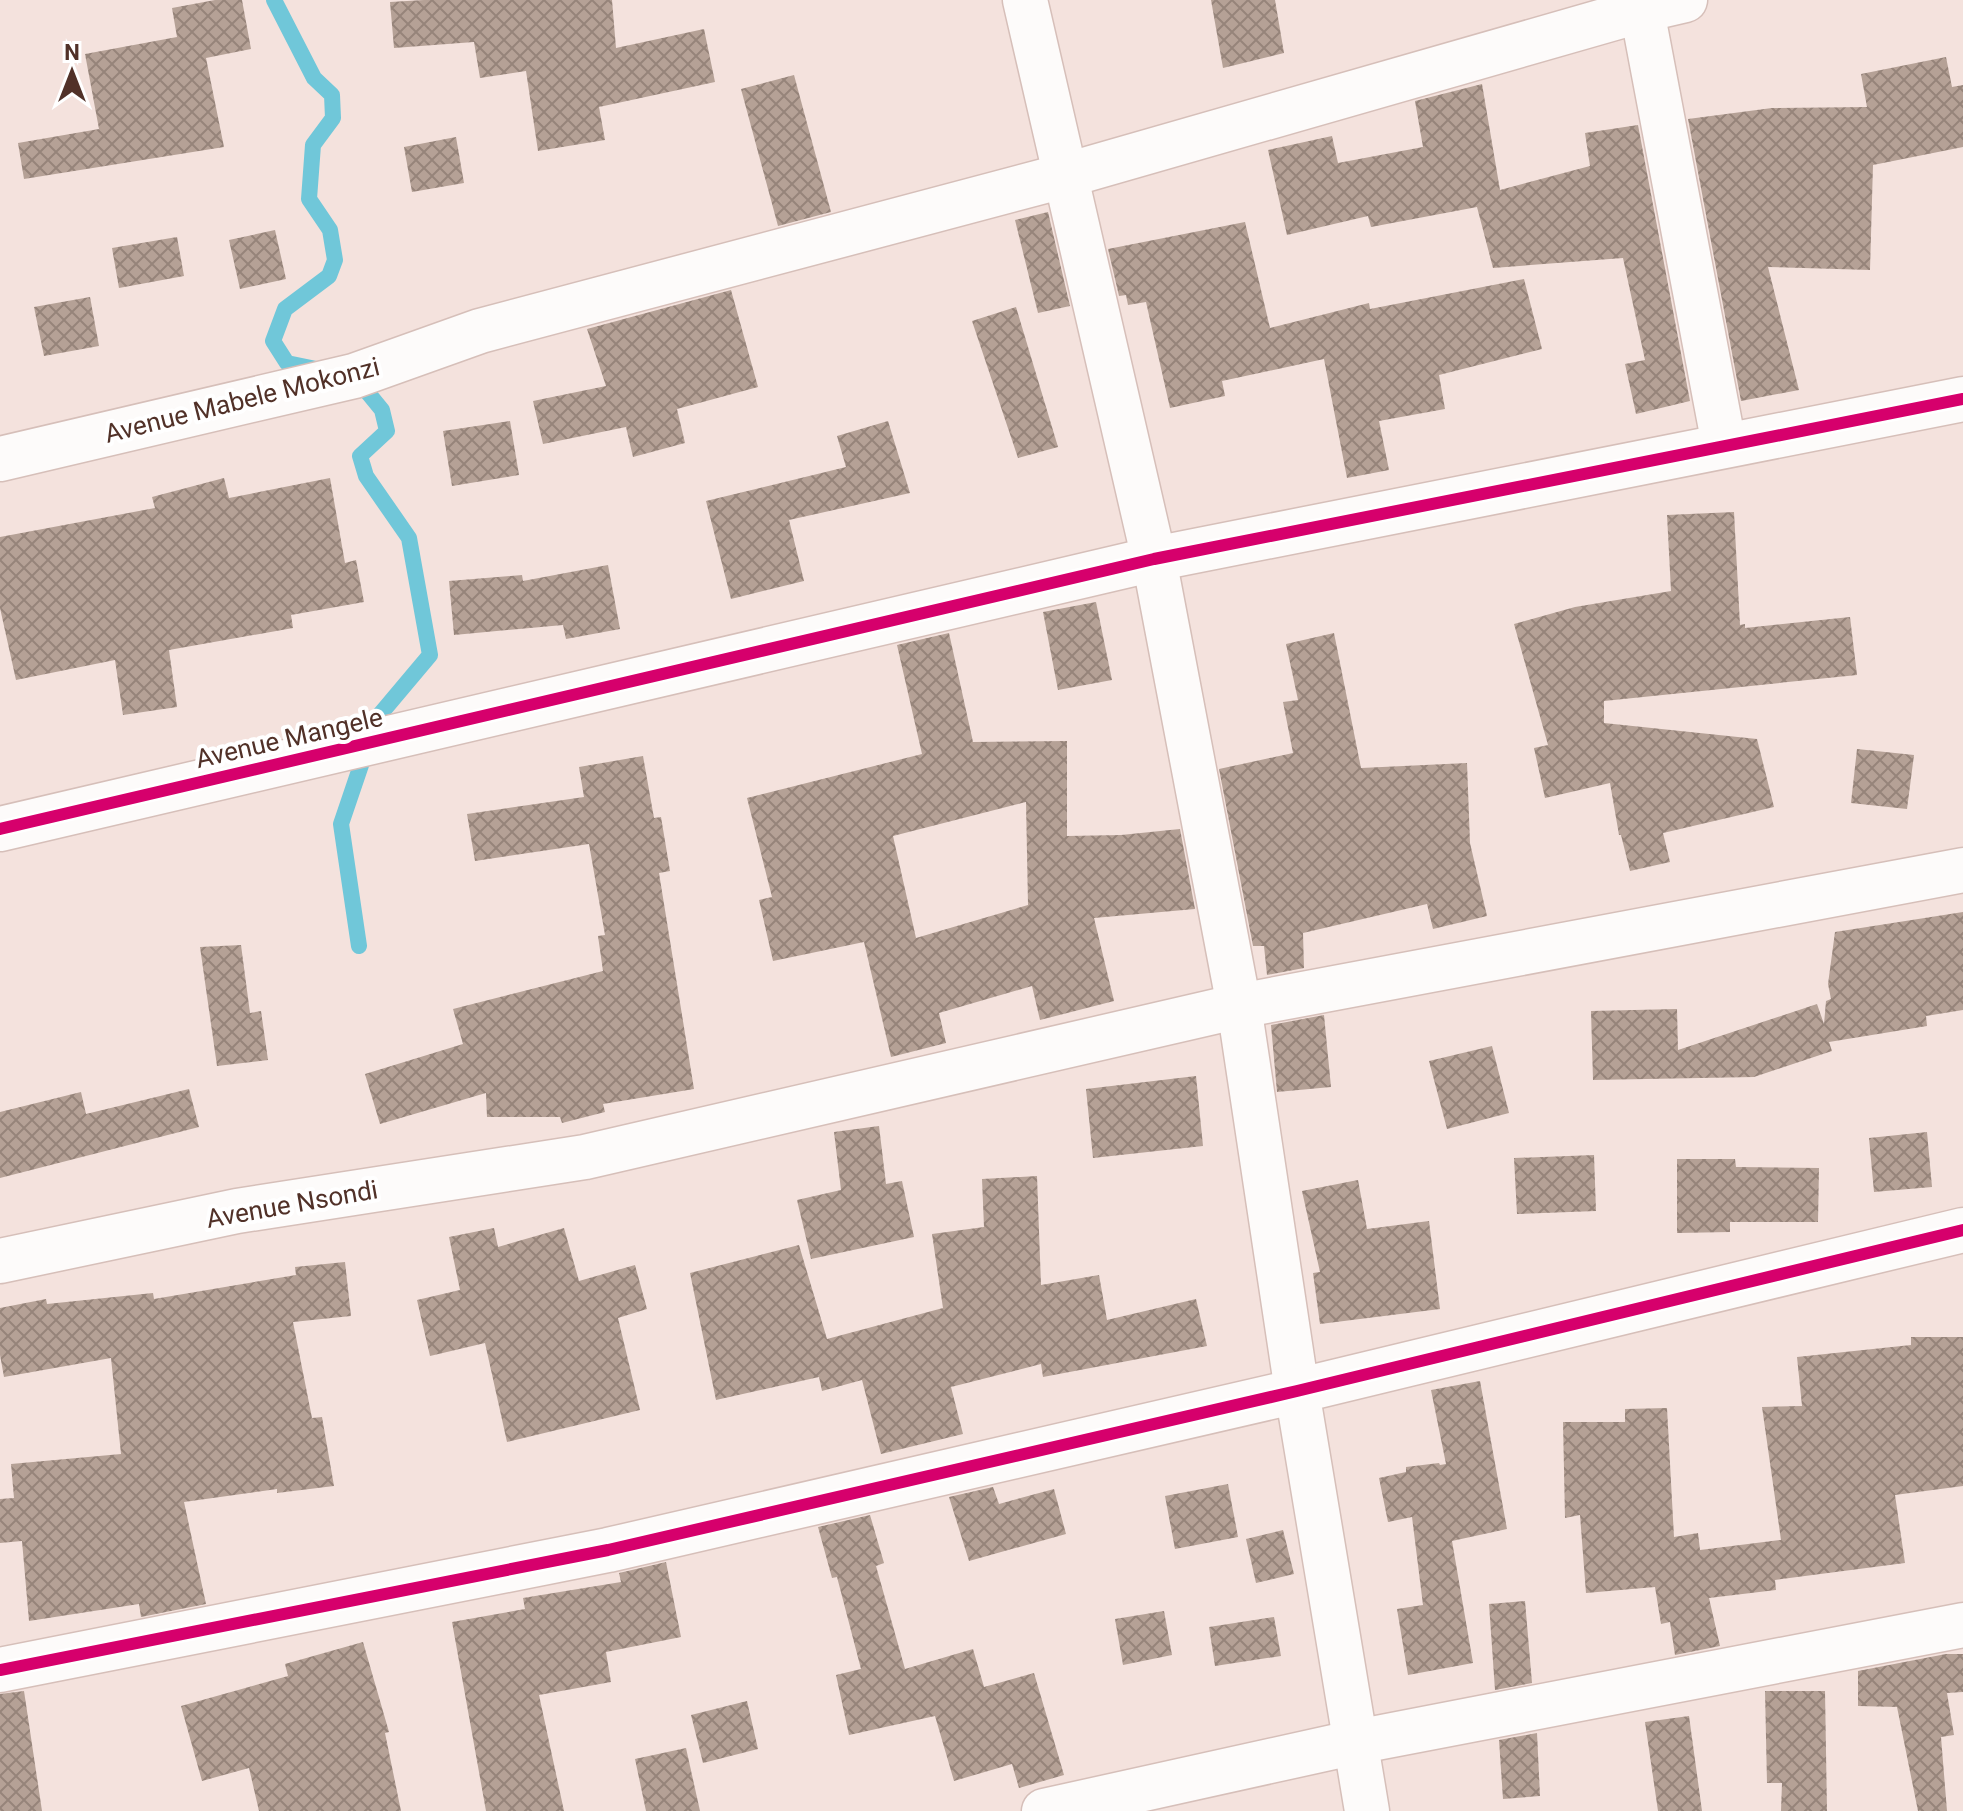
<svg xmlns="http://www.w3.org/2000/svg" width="1963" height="1811" font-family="Roboto,sans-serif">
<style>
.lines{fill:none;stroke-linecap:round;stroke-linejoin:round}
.stream{stroke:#70c7d9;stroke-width:16}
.building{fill:url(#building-cross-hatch);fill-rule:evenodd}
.minor-casing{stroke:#d6bfb9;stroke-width:47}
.minor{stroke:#fdfbfa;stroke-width:44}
.cycleway-casing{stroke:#fff;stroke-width:17}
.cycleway{stroke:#d6006c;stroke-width:12}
.labels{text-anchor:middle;stroke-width:8;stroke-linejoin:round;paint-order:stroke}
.street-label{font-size:26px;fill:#513128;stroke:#fff}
</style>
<defs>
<pattern id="building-cross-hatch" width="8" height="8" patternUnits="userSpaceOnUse" patternTransform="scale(2)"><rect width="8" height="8" fill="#b5a196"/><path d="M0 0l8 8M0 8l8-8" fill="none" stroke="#96847a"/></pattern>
</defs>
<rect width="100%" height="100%" fill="#f4e2dd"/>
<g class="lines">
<g class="stream">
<path d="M274,0L314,78L332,95L333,118L313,145L309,199L330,230L335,260L329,276L285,309L273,341L287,363L321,370"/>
<path d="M355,377L382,410L387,431L360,456L366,476L409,538L430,655L377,718L341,824L359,946"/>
</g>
</g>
<g class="building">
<path d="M215,0H242L251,49L206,58L224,147L24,179L18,143L99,129L85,54L177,37L172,8Z"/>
<path d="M424,0H612L616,48L704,29L715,82L599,107L605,140L538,151L526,71L480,78L474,42L394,48L390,2Z"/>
<path d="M1211,0H1275L1284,53L1223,68Z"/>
<path d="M1946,57L1952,87L1963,85V147L1873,165L1870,270L1768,267L1799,390L1741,401L1688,119L1772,108L1867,107L1861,74Z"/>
<path d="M794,75L831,212L778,226L741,89Z"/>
<path d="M1482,84L1500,190L1590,166L1585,133L1638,125L1690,401L1636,414L1625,364L1645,360L1623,258L1493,268L1477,207L1371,227L1368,216L1287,235L1268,150L1332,136L1338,163L1423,147L1415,101Z"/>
<path d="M456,137L464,183L412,192L404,147Z"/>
<path d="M1048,212L1070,306L1038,313L1015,220Z"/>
<path d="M1245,222L1270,328L1369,303L1370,309L1524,279L1542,349L1439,375L1445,409L1379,421L1389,470L1347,478L1324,359L1222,381L1225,396L1170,408L1146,302L1128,305L1126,295L1119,296L1108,249Z"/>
<path d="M275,230L286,279L240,289L229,240Z"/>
<path d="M177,237L184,276L119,288L112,248Z"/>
<path d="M731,290L758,387L677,409L685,443L633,457L626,427L543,444L533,401L606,386L587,329Z"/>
<path d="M90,297L99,346L44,356L34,307Z"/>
<path d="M1016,307L1058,447L1018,458L972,321Z"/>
<path d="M510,421L519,475L452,486L443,431Z"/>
<path d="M888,421L910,493L789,520L804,581L731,599L706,501L846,467L837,436Z"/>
<path d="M224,478L229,498L330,478L345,563L356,560L364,602L291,615L293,628L169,650L177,707L123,715L115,660L16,680L0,608V537L155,508L152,497Z"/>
<path d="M1734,512L1740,625L1745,624V628L1850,617L1857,675L1604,701V723L1757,739L1774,807L1663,833L1670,862L1630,871L1621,835H1619L1610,783L1545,798L1534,748L1548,745L1514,624L1575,607L1671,591L1667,515Z"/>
<path d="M608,565L620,629L566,639L563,625L454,635L449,581L522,575L523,581Z"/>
<path d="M1096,602L1112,680L1058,690L1043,612Z"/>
<path d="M949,633L973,742L1067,741V836L1121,835L1180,829L1195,909L1094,918L1114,1001L1040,1020L1032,986L939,1013L946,1043L891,1057L864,942L773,961L759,900L772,897L747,798L922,754L897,645ZM1026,802L1028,905L916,938L893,836Z"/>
<path d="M1334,633L1361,768L1467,763L1470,843L1487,916L1433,929L1427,904L1303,933L1304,968L1267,975L1264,946H1253L1219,769L1293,753L1283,702L1298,700L1286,644Z"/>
<path d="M1857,749L1914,755L1907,809L1851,803Z"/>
<path d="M643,756L654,818L661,817L670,871L659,873L694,1089L603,1104L605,1112L562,1123L560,1117H487L486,1093L380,1124L365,1074L463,1044L453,1009L603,971L598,936L605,935L589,844L475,861L467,814L584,797L579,767Z"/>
<path d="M1963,912V1010L1926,1016L1927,1026L1829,1042L1832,1051L1754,1077L1593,1080L1591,1011L1677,1009L1678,1050L1817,1004L1824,1024L1826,1001L1831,999L1828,984L1835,932Z"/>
<path d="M241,945L250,1013L261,1011L268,1060L217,1066L200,947Z"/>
<path d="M1324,1015L1331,1087L1277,1092L1271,1025Z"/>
<path d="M1492,1046L1509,1113L1447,1129L1429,1061Z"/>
<path d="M1196,1076L1203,1146L1093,1158L1086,1089Z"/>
<path d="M189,1089L199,1127L0,1178V1112L81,1092L86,1114Z"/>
<path d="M879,1126L886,1184L902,1181L914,1237L811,1259L797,1200L841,1190L834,1132Z"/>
<path d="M1927,1132L1932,1187L1874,1192L1869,1138Z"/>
<path d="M1594,1155L1596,1211L1517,1214L1514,1158Z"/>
<path d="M1677,1159H1735L1736,1167L1819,1168L1818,1222H1730V1232L1677,1233Z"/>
<path d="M1037,1176L1041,1285L1099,1275L1107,1320L1196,1299L1207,1346L1043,1377L1041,1364L951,1387L963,1434L881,1454L862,1380L822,1391L819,1377L716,1400L690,1273L799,1245L827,1339L943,1308L932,1234L984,1227L982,1179Z"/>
<path d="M1358,1180L1367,1229L1429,1221L1440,1309L1320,1324L1313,1273L1320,1272L1302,1191Z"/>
<path d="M494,1228L498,1247L564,1228L579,1281L635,1265L647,1309L618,1318L640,1410L507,1442L485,1343L430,1356L417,1300L460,1290L449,1237Z"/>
<path d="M345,1262L351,1316L293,1322L312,1418L322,1417L334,1486L277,1493V1489L184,1502L206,1604L141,1617L139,1604L29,1621L22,1541L0,1543V1499L14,1498L11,1464L121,1454L111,1358L4,1377L0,1355V1308L46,1299L47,1304L153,1293L154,1299L296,1275L295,1267Z"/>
<path d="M1911,1337H1963V1486L1895,1495L1905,1563L1775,1580L1776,1590L1709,1598L1720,1646L1675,1655L1670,1622L1661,1624L1655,1587L1586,1593L1580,1515L1565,1518L1563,1422H1625V1409L1667,1408L1674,1537L1698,1533L1700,1550L1781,1540L1762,1407L1802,1406L1797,1357L1911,1345Z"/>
<path d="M1480,1381L1507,1529L1452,1541L1473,1663L1408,1675L1397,1609L1423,1605L1412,1517L1388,1522L1379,1478L1406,1472V1467L1439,1463L1440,1465L1446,1464L1431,1390Z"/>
<path d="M1228,1484L1238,1537L1175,1549L1165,1496Z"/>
<path d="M993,1487L999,1504L1054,1489L1066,1534L969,1561L949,1497Z"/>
<path d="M870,1515L884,1563L876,1566L905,1669L973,1649L984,1687L1034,1673L1064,1775L1019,1788L1012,1764L954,1781L935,1716L849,1735L836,1675L861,1669L837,1577L832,1578L818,1527Z"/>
<path d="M1283,1530L1294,1574L1256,1583L1246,1539Z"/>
<path d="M666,1562L681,1637L606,1652L611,1682L539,1695L564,1811H486L452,1622L525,1609L523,1598L621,1582L619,1573Z"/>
<path d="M1525,1601L1532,1683L1495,1690L1489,1604Z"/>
<path d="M1164,1611L1172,1655L1123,1665L1115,1619Z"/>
<path d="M1274,1617L1281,1656L1215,1666L1209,1627Z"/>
<path d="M363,1642L389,1732L385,1733L401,1811H259L249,1768L202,1781L181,1706L288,1676L285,1664Z"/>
<path d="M1946,1654H1963V1692L1947,1693L1954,1735L1941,1737L1947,1811H1918L1897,1707L1858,1706V1671Z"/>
<path d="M24,1691L42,1811H0V1694Z"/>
<path d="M1765,1691H1825L1827,1811H1781L1782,1783H1767Z"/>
<path d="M747,1701L758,1749L703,1763L691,1715Z"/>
<path d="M1689,1716L1702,1811H1658L1645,1722Z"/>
<path d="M1537,1733L1540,1796L1503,1799L1499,1740Z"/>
<path d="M686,1748L700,1811H646L635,1759Z"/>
</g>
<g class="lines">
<g class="minor-casing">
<g id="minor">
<path d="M1025,0L1154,559L1239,1006L1297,1391L1367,1811"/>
<path d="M1640,0L1724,445"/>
<path d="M0,459L354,376L480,331L1067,175L1642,10L1685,0"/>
<path d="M0,829L1154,559L1963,399"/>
<path d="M0,1261L237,1211L585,1157L1239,1006L1963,870"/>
<path d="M0,1670L608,1550L1297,1391L1963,1230"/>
<path d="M1044,1811L1356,1742L1963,1625"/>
</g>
</g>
<use href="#minor" class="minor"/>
<g class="cycleway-casing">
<g id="cycleway">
<path d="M0,829L1154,559L1963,399"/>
<path d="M0,1670L608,1550L1297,1391L1963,1230"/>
</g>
</g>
<use href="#cycleway" class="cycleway"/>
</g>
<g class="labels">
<g class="street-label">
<text transform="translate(242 400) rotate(-14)" y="9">Avenue Mabele Mokonzi</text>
<text transform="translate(289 738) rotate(-13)" y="9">Avenue Mangele</text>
<text transform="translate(292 1204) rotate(-10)" y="9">Avenue Nsondi</text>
</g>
</g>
<g transform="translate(72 72)" stroke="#ffffff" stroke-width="6" paint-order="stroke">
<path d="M0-6L14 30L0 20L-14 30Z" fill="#513128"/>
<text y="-12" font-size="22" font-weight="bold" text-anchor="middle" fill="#513128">N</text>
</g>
</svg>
